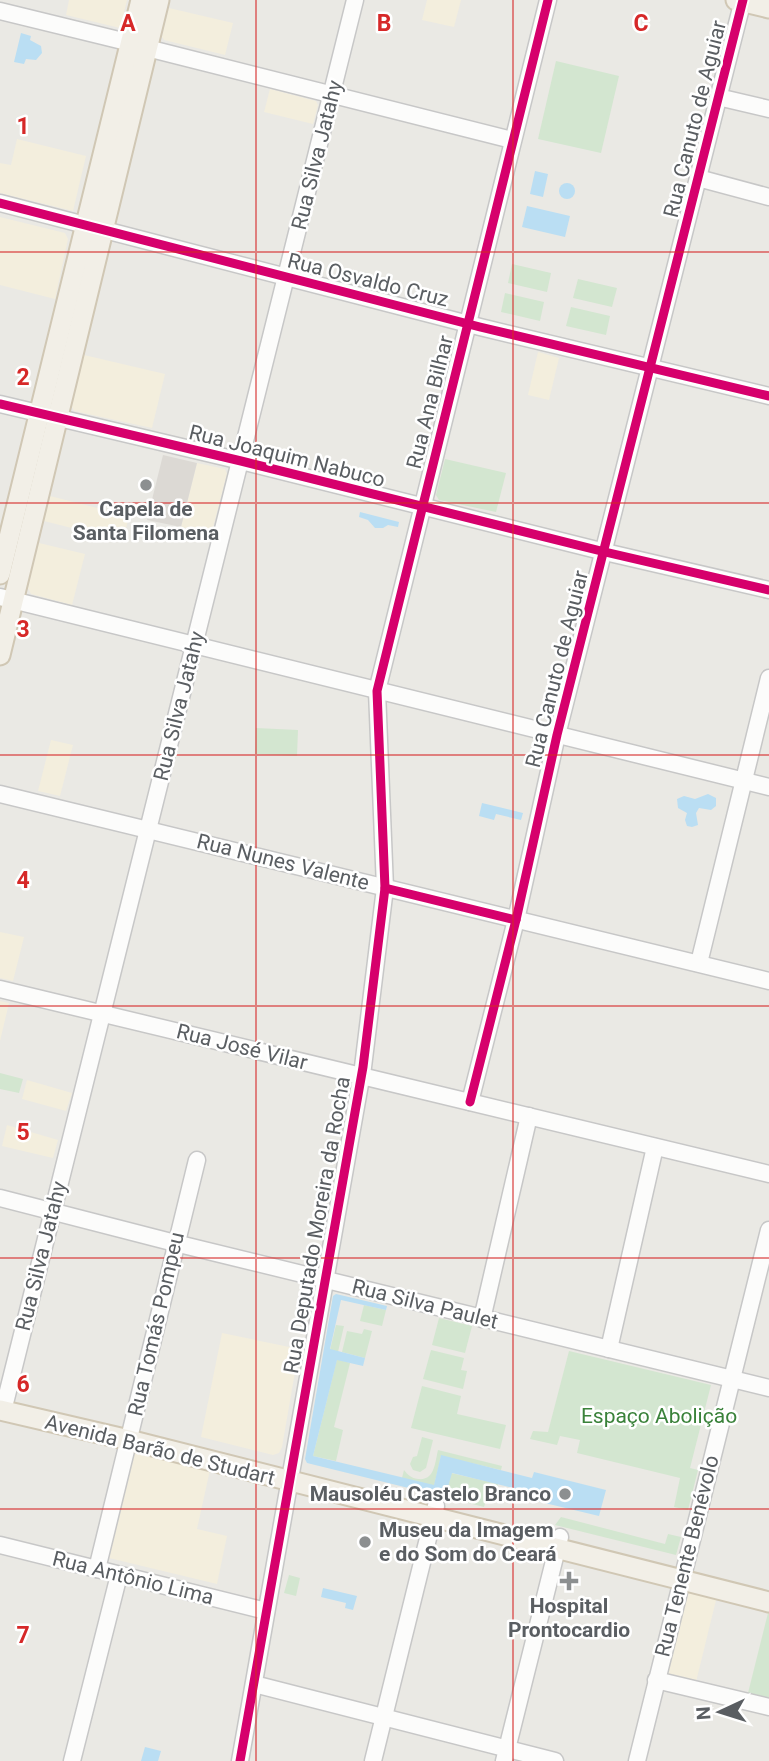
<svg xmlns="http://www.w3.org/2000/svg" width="769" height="1761" font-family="Roboto,sans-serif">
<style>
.commercial{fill:#f3eedd}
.education{fill:#dcd9d4}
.green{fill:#d3e6d0}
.water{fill:#badef3}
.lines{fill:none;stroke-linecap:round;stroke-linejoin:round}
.minor-casing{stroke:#c7c7c7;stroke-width:19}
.major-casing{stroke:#d0c7b4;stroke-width:23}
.minor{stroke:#fcfcfb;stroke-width:16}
.major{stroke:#f2efe7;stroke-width:19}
.cycleway-casing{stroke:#fff;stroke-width:13}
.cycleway{stroke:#d6006c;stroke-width:9}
.grid{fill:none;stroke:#d62828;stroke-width:2;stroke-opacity:0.55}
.poi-dot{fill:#8c8f90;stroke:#fff;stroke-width:2.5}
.labels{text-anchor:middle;stroke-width:5;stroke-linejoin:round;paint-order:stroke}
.street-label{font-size:21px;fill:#5a5e62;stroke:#fff}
.poi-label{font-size:21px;font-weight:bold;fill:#5a5e62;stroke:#fff}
.park-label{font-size:21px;fill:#3a823a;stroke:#fff}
.grid-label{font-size:23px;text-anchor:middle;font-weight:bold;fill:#d62828;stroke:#fff;stroke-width:5;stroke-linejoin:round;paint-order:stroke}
</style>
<rect width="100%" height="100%" fill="#eae9e4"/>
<g class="commercial">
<path d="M69,0H127L120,28L66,15Z"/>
<path d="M427,0H461L454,27L422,20Z"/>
<path d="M169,8L233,23L225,55L164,40L162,37Z"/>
<path d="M270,89L316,101L318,105L313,124L264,112Z"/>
<path d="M17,139L86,156L73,211L0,193V163L11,165Z"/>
<path d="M0,217L65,233L68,239L55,299L0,285Z"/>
<path d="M538,352L559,358L549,400L528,395Z"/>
<path d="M84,355L165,374L152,428L74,411L72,407Z"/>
<path d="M197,463L225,469L227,474L211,535L181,527Z"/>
<path d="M50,496L129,516L123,541L44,521Z"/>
<path d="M39,543L85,554L72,605L31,594L28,588Z"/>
<path d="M51,740L73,745L60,796L38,791Z"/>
<path d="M0,932L24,937L13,981L0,978Z"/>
<path d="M0,1001L9,1003L0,1041Z"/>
<path d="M27,1080L72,1093L66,1111L22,1099Z"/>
<path d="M7,1125L58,1140L53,1158L2,1146Z"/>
<path d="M222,1333L299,1349L282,1447L279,1453L273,1455L201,1437Z"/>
<path d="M134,1452L210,1470L197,1529L227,1536L217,1584L109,1558Z"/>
<path d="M687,1589L717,1596L696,1682L665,1674Z"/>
</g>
<path class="education" d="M163,455L197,463L181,527L147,520Z"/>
<g class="green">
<path d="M556,61L619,76L601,153L538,139Z"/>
<path d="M512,264L551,273L547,292L508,283Z"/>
<path d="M578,279L617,288L612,307L573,298Z"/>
<path d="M505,293L544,302L540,321L501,312Z"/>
<path d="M571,307L610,316L606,335L566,326Z"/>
<path d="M445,459L506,473L496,512L439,500L436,495Z"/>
<path d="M256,728L298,730L297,756L255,754Z"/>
<path d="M0,1073L23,1079L19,1093L0,1089Z"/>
<path d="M364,1305L386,1310L382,1326L360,1321Z"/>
<path d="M439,1318L472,1326L465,1353L432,1345Z"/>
<path d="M336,1325L344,1326L338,1352L330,1350Z"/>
<path d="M364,1329L372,1331L365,1358L342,1352L347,1331L362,1334Z"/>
<path d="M431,1350L464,1358L461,1370L467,1371L463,1389L423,1379Z"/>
<path d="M569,1351L711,1385L690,1468L698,1470L688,1510L674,1507L680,1478L577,1453L580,1440L560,1436L557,1445L530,1439L533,1431L548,1432Z"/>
<path d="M337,1359L350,1363L334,1427L343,1430L336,1461L313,1456Z"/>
<path d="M422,1386L461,1396L457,1414L506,1425L500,1449L411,1428Z"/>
<path d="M422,1437L433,1440L426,1468L420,1472L413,1470L410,1464L413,1457L417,1456Z"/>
<path d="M438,1450L502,1466L501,1470L441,1456L434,1486L402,1478L404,1470C408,1475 411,1478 418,1479C435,1481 435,1462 438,1450Z"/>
<path d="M451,1473L498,1484L496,1491L489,1490L484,1507L445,1497Z"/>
<path d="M561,1517L665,1544L668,1534L681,1537L676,1555L555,1525Z"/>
<path d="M289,1575L300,1578L296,1596L284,1593Z"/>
<path d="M768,1613H769V1702L747,1697Z"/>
</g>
<g class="water">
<path d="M21,33L31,36L30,40L41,46L42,53L36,60L26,59L24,64L14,62Z"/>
<path d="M535,171L548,174L543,197L530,194Z"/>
<circle cx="567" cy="191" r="8"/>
<path d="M527,206L570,216L565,237L522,227Z"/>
<path d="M360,512L399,522L398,527L388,525L383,528H375L368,520L359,517Z"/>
<path d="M708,794L716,798V806L711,810L699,808L696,813L698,825L692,827L687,826L685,820L687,813L678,808L677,799L684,796L695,799Z"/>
<path d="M482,803L523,813L521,820L496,814L494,820L479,816Z"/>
<path d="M336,1294L387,1306L386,1310L341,1300L330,1349L365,1358L363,1366L337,1360L313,1456L434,1485L441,1455L532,1478L534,1472L606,1490L599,1516L528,1499L529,1492L452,1473L445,1497L307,1463L305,1459L333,1296Z"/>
<path d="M323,1588L357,1596L353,1610L345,1608L346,1603L321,1597Z"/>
<path d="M145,1747L161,1751L158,1761H141Z"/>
</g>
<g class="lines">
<g class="minor-casing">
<g id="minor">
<path d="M0,11L131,43"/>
<path d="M147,48L512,140"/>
<path d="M718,97L769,109"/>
<path d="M698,178L769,197"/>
<path d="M0,203L480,327L769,396"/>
<path d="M0,404L241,461L605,552L769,590"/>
<path d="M0,597L769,787"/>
<path d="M0,794L769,981"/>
<path d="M699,963L769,678"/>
<path d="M0,989L769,1174"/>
<path d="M470,1102L516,920L557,735L743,0"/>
<path d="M0,1198L175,1243L769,1388"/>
<path d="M482,1319L529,1116"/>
<path d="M609,1349L655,1147"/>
<path d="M3,1411L355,0"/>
<path d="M0,1545L266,1611"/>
<path d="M97,1569L197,1160"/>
<path d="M656,1680L769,1707"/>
<path d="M254,1684L555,1761"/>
<path d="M72,1761L119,1575"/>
<path d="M240,1761L363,1067L385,888L377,691L548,0"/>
<path d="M373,1761L436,1506"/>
<path d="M504,1761L560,1537"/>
<path d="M637,1761L769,1230"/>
</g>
</g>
<g class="major-casing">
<g id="major">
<path d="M736,0L769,8"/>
<path d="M0,574L141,0"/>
<path d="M0,655L159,0"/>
<path d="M0,1410L129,1440L769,1602"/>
</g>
</g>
<use href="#minor" class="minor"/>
<use href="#major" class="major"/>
<g class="cycleway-casing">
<g id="cycleway">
<path d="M0,203L480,327L769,396"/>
<path d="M0,404L241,461L605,552L769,590"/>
<path d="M385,888L516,920"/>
<path d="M470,1102L516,920L557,735L743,0"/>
<path d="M240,1761L363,1067L385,888L377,691L548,0"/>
</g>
</g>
<use href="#cycleway" class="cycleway"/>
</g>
<path class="grid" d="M256,0V1761M513,0V1761M0,252H769M0,503H769M0,755H769M0,1006H769M0,1258H769M0,1509H769"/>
<g class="poi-dot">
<circle cx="146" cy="485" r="7"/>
<circle cx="565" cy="1494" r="7"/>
<circle cx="365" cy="1542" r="7"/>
<path d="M565.5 1570.5h7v7h7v7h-7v7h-7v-7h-7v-7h7z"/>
</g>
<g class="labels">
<g class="street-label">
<text transform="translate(695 119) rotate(-76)" y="7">Rua Canuto de Aguiar</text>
<text transform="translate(317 155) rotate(-76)" y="7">Rua Silva Jatahy</text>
<text transform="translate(368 280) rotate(14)" y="7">Rua Osvaldo Cruz</text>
<text transform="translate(430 402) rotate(-76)" y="7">Rua Ana Bilhar</text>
<text transform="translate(287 456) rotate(14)" y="7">Rua Joaquim Nabuco</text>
<text transform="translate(557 669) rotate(-76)" y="7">Rua Canuto de Aguiar</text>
<text transform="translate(179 706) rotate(-76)" y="7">Rua Silva Jatahy</text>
<text transform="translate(283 862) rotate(14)" y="7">Rua Nunes Valente</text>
<text transform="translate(242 1047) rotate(14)" y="7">Rua José Vilar</text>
<text transform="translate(317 1225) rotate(-80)" y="7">Rua Deputado Moreira da Rocha</text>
<text transform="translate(41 1256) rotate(-76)" y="7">Rua Silva Jatahy</text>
<text transform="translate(425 1304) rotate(14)" y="7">Rua Silva Paulet</text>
<text transform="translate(156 1324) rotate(-77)" y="7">Rua Tomás Pompeu</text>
<text transform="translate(160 1450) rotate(14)" y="7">Avenida Barão de Studart</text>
<text transform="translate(687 1556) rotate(-76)" y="7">Rua Tenente Benévolo</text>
<text transform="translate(133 1578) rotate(14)" y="7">Rua Antônio Lima</text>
</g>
<g class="poi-label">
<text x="146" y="516">Capela de<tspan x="146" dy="24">Santa Filomena</tspan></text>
<text x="551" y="1501" text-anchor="end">Mausoléu Castelo Branco</text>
<text x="379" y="1537" text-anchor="start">Museu da Imagem<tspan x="379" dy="24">e do Som do Ceará</tspan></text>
<text x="569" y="1613">Hospital<tspan x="569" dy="24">Prontocardio</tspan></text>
</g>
<g class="park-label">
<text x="659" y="1423">Espaço Abolição</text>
</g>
</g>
<g class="grid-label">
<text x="128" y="31">A</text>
<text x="384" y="31">B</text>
<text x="641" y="31">C</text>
<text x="23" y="134">1</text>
<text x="23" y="385">2</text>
<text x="23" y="637">3</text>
<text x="23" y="888">4</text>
<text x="23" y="1140">5</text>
<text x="23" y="1392">6</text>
<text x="23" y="1643">7</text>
</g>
<g transform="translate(720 1712) rotate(266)" stroke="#ffffff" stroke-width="5" paint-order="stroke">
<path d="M0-5L12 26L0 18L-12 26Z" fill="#5a5e62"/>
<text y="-10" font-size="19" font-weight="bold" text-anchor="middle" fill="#5a5e62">N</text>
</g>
</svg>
